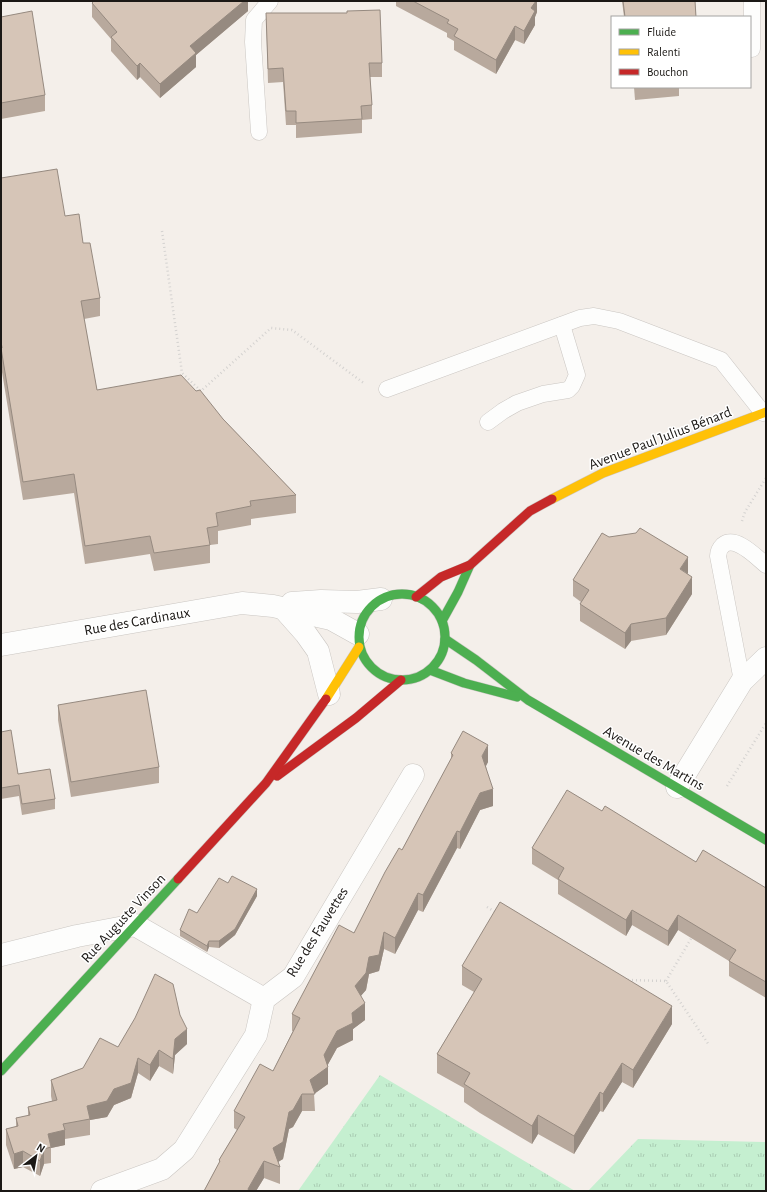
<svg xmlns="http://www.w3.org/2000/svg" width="767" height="1192" font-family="'Alegreya Sans',sans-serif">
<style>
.grass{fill:url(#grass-tufts)}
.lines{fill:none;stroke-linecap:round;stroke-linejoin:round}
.lane-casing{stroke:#cac6c2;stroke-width:17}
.street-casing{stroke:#cac6c2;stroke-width:23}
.fast-casing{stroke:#cac6c2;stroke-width:10}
.slow-casing{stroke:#cac6c2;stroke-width:10}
.jam-casing{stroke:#cac6c2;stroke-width:10}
.path{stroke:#d4d2d0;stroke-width:2.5;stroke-dasharray:1 3;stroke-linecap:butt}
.lane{stroke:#fdfdfc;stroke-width:16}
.street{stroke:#fdfdfc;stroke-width:22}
.fast{stroke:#4caf50;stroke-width:9}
.slow{stroke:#ffc107;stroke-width:9}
.jam{stroke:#c62828;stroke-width:9}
.wall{fill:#b8a99d}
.shaded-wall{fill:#968a80}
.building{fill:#d6c5b7;stroke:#968a80}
.labels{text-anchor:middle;stroke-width:3;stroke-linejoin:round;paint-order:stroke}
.street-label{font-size:15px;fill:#1b1815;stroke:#fff}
</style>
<defs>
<pattern id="grass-tufts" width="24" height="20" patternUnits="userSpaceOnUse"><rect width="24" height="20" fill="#c5efd0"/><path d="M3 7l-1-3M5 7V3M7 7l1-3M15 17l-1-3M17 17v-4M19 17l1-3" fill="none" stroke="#a9ccb2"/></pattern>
</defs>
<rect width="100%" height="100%" fill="#f4efea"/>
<g class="grass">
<path d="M380,1075L575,1191H298Z"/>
<path d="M638,1139L766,1142V1191H588Z"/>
</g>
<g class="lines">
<g class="lane-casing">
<g id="lane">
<path d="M752,1V49"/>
<path d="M259,132L253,42L254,20L270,1"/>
<path d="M387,389L580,318L594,316L619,321L721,360L763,413"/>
<path d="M488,422L503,411L517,403L543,394L568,390L572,386L577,375L562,325"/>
<path d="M742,681L718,556C718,552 720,548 723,545C736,535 756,557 766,565"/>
</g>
</g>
<g class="street-casing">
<g id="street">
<path d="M292,603L321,601L357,602L381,599"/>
<path d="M283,608L306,634L318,651L329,694"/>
<path d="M1,645L242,603L273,606L331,619L358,634"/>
<path d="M677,787L742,681L766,658"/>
<path d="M1,955L77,936L135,925L264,999"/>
<path d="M102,1191L162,1169L184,1150L256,1035L264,999L293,977L413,775"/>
</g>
</g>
<g class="fast-casing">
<g id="fast">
<circle cx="402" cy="637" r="43"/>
<path d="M442,621L458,592L470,565"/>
<path d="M445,639L476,660L528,700L766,840"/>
<path d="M430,670L464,683L517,697"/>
<path d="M1,1071L178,879"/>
</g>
</g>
<g class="slow-casing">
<g id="slow">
<path d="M552,499L603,473L766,412"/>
<path d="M326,699L359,647"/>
</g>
</g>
<g class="jam-casing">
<g id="jam">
<path d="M416,597L441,577L470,565L530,511L552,499"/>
<path d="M277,776L356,718L401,680"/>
<path d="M178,879L266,783L326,699"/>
</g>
</g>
<g class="path">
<path d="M162,231L182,373L201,391L271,328L292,330L365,384"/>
<path d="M742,521L745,512L766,478"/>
<path d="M727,786L766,723"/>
<path d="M487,907L497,913"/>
<path d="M628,980L666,981L709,1045"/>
<path d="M666,981L692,937"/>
</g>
<use href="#lane" class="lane"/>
<use href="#street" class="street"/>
<use href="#fast" class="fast"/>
<use href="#slow" class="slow"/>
<use href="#jam" class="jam"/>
</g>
<g class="wall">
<path d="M248,1V11L196,55V67L160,98L140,77L137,80L111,51V39L92,17V3Z"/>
<path d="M396,1H537V12L535,17V25L524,44L515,40L496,74L454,50V41L447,37V33L396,6Z"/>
<path d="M622,1H695L696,17H624Z"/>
<path d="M266,13H347L382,63V77H370L372,105V119L362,120V133L296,138V125H286L283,82L268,83Z"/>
<path d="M1,17L45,95V111L1,119Z"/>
<path d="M634,87H679V96L635,100Z"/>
<path d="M1,178L65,216L83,243L100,298V316L84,319L97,390L223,419L296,495V513L251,519V525L218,531V544L210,545V563L154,571L150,554L85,564L74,493L23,500L1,366Z"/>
<path d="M609,537L688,574L692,594L666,635L631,641L625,649L580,621V604L581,602L573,596V580Z"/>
<path d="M58,705L159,767V783L71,797L58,720Z"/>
<path d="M1,732L18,774L55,799V809L22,815L19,796L1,799Z"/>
<path d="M451,753L488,762L486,766L493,806L480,810L460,849L457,848L423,912L418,910L395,954L384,949L379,971L369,974L366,990L361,995L365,1020L353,1029V1040L337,1048L327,1066L328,1084L314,1094L315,1111H302L293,1127L289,1129L283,1159L278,1162L280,1167V1184L264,1178L256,1191H204L219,1163V1160L237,1130L234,1128V1111L273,1071L293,1031H292V1014L354,933L402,850L451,759Z"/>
<path d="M602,811L696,862L766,888V998L729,976V961L678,930L668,946L632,925L626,936L558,894V880L532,864V848Z"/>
<path d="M228,883L257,896L235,935L219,948L209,947L207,952L180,936V930L197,913Z"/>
<path d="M462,966L672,1024L633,1088L622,1082L603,1112L600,1111L574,1154L538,1134L532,1144L480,1113L464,1102V1088L437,1073V1054L474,992L462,985Z"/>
<path d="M180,1015L187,1044L175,1055L173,1074L159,1066L150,1081L138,1073L131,1098L114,1105L107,1117L90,1120V1135L65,1139V1145L51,1148V1163L44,1164L40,1176L23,1167L14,1169L6,1145V1129L16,1127V1118L28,1116V1107L52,1101L51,1096V1080L83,1068L118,1047Z"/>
</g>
<g class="shaded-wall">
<path d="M244,1H248V11L196,55V67L160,98V84L190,46Z"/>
<path d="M532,1H537V12L535,17V25L524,44V31Z"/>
<path d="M515,26V40L496,74V60Z"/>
<path d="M140,63V77L137,80V66Z"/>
<path d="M688,557V574L680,569Z"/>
<path d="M692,577V594L666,635V618Z"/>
<path d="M631,624V641L625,649V633Z"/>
<path d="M488,745V762L482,773V756Z"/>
<path d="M493,789V806L480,810L460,849V832L480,793Z"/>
<path d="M457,831V848L423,912V895Z"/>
<path d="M257,889V896L235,935L219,948V941Z"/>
<path d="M418,893V910L395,954V938Z"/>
<path d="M632,910V925L626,936V920Z"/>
<path d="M678,915V930L668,946V931Z"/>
<path d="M384,932V949L379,971L369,974L366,990L355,1003V986L369,957Z"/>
<path d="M209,941V947L207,952V946Z"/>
<path d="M365,1003V1020L353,1029V1040L337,1048L326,1068L328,1067V1084L314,1094L310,1080L337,1031L352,1013Z"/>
<path d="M672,1006V1024L633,1088V1070Z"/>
<path d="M187,1029V1044L175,1055L173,1074V1059L175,1039Z"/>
<path d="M159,1050V1066L150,1081V1065Z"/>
<path d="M138,1058V1073L131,1098L114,1105L107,1117L90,1120L87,1106L114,1089Z"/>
<path d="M622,1063V1082L603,1112V1094Z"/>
<path d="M600,1092V1111L574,1154V1136Z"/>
<path d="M302,1094V1111L293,1127L289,1129L283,1159L273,1165V1148L289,1112Z"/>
<path d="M538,1115V1134L532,1144V1126Z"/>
<path d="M65,1130V1145L51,1148L48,1134Z"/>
<path d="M44,1149V1164L40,1176V1161Z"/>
<path d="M23,1151V1167L14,1169V1154Z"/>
<path d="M264,1161V1178L256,1191H248V1189Z"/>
</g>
<g class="building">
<path d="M94,1H244L190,46L196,53L160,84L140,63L137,66L111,37L117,32L92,3Z"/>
<path d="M413,1H536L531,8L535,11L524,31L515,26L496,60L454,36L458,29L447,23L449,20Z"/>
<path d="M623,1H695L696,17H625Z"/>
<path d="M380,10L382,63H369L372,105L361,106L362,119L296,123V111H286L283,68L268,69L266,13H347V11Z"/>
<path d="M32,11L45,95L1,103V17Z"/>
<path d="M57,169L65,216L79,214L83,243H90L100,298L81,301L97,390L181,375L196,391L200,390L223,419L296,495L250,501L251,506L216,513L218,526L207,528L210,545L154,553L150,536L85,546L74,474L23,482L1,348H2L1,341V178Z"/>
<path d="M640,528L688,557L680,569L692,577L666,618L631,624L625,633L580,604L589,590L573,580L602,533L609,537L636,533Z"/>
<path d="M146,690L159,767L71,782L58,705Z"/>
<path d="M11,730L18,774L50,769L55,799L22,804L19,785L1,788V732Z"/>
<path d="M463,731L488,745L482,756L493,789L480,793L460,832L457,831L423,895L418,893L395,938L384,932L379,955L369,957L366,973L355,986L365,1003L352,1013L353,1023L337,1031L324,1055L328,1067L310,1080L315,1094H302L293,1110L289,1112L283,1142L273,1148L280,1167L264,1161L248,1189L249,1191H204L220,1161L219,1160L245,1117L234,1111L260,1064L273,1071L300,1018L292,1014L339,925L354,933L385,872L399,848L402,850L453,755L451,753Z"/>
<path d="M567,790L602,811L605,806L696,862L703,850L766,888V982L729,961L736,950L678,915L668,931L632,910L626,920L558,879L564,868L532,848Z"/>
<path d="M232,876L257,889L235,929L219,941H209L207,946L180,930L189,909L197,913L219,878L228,883Z"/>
<path d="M500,902L672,1006L633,1070L622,1063L603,1094L600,1092L574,1136L538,1115L532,1126L480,1094L464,1084L470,1073L437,1054L482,979L462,966Z"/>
<path d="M155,974L173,984L180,1015L187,1029L175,1039L173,1059L159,1050L150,1065L138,1058L131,1083L114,1089L107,1101L87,1106L90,1119L63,1124L65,1130L48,1134L51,1147L44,1149L40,1161L23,1151L14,1154L6,1129L18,1126L16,1118L30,1115L28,1107L57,1100L51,1080L83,1068L100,1038L118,1047L135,1018Z"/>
</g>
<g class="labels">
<g class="street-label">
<text transform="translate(660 438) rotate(-21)" y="5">Avenue Paul Julius Bénard</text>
<text transform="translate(137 621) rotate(-10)" y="5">Rue des Cardinaux</text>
<text transform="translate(654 758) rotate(30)" y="5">Avenue des Martins</text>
<text transform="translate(123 918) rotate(-47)" y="5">Rue Auguste Vinson</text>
<text transform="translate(317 932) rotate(-58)" y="5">Rue des Fauvettes</text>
</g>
</g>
<rect width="767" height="1192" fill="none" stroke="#1b1815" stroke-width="4"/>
<rect x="611" y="16" width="140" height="72" fill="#ffffff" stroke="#a4a3a1"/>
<rect x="619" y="29" width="20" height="6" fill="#4caf50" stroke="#a4a3a1"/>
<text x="647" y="36" font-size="12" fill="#1b1815">Fluide</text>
<rect x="619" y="49" width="20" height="6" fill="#ffc107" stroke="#a4a3a1"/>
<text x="647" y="56" font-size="12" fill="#1b1815">Ralenti</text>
<rect x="619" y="69" width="20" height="6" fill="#c62828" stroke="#a4a3a1"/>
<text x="647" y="76" font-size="12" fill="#1b1815">Bouchon</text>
<g transform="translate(36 1156) rotate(31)" stroke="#ffffff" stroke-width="3" paint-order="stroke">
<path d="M0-3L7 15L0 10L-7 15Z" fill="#1b1815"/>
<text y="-6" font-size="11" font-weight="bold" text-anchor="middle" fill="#1b1815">N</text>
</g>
</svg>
